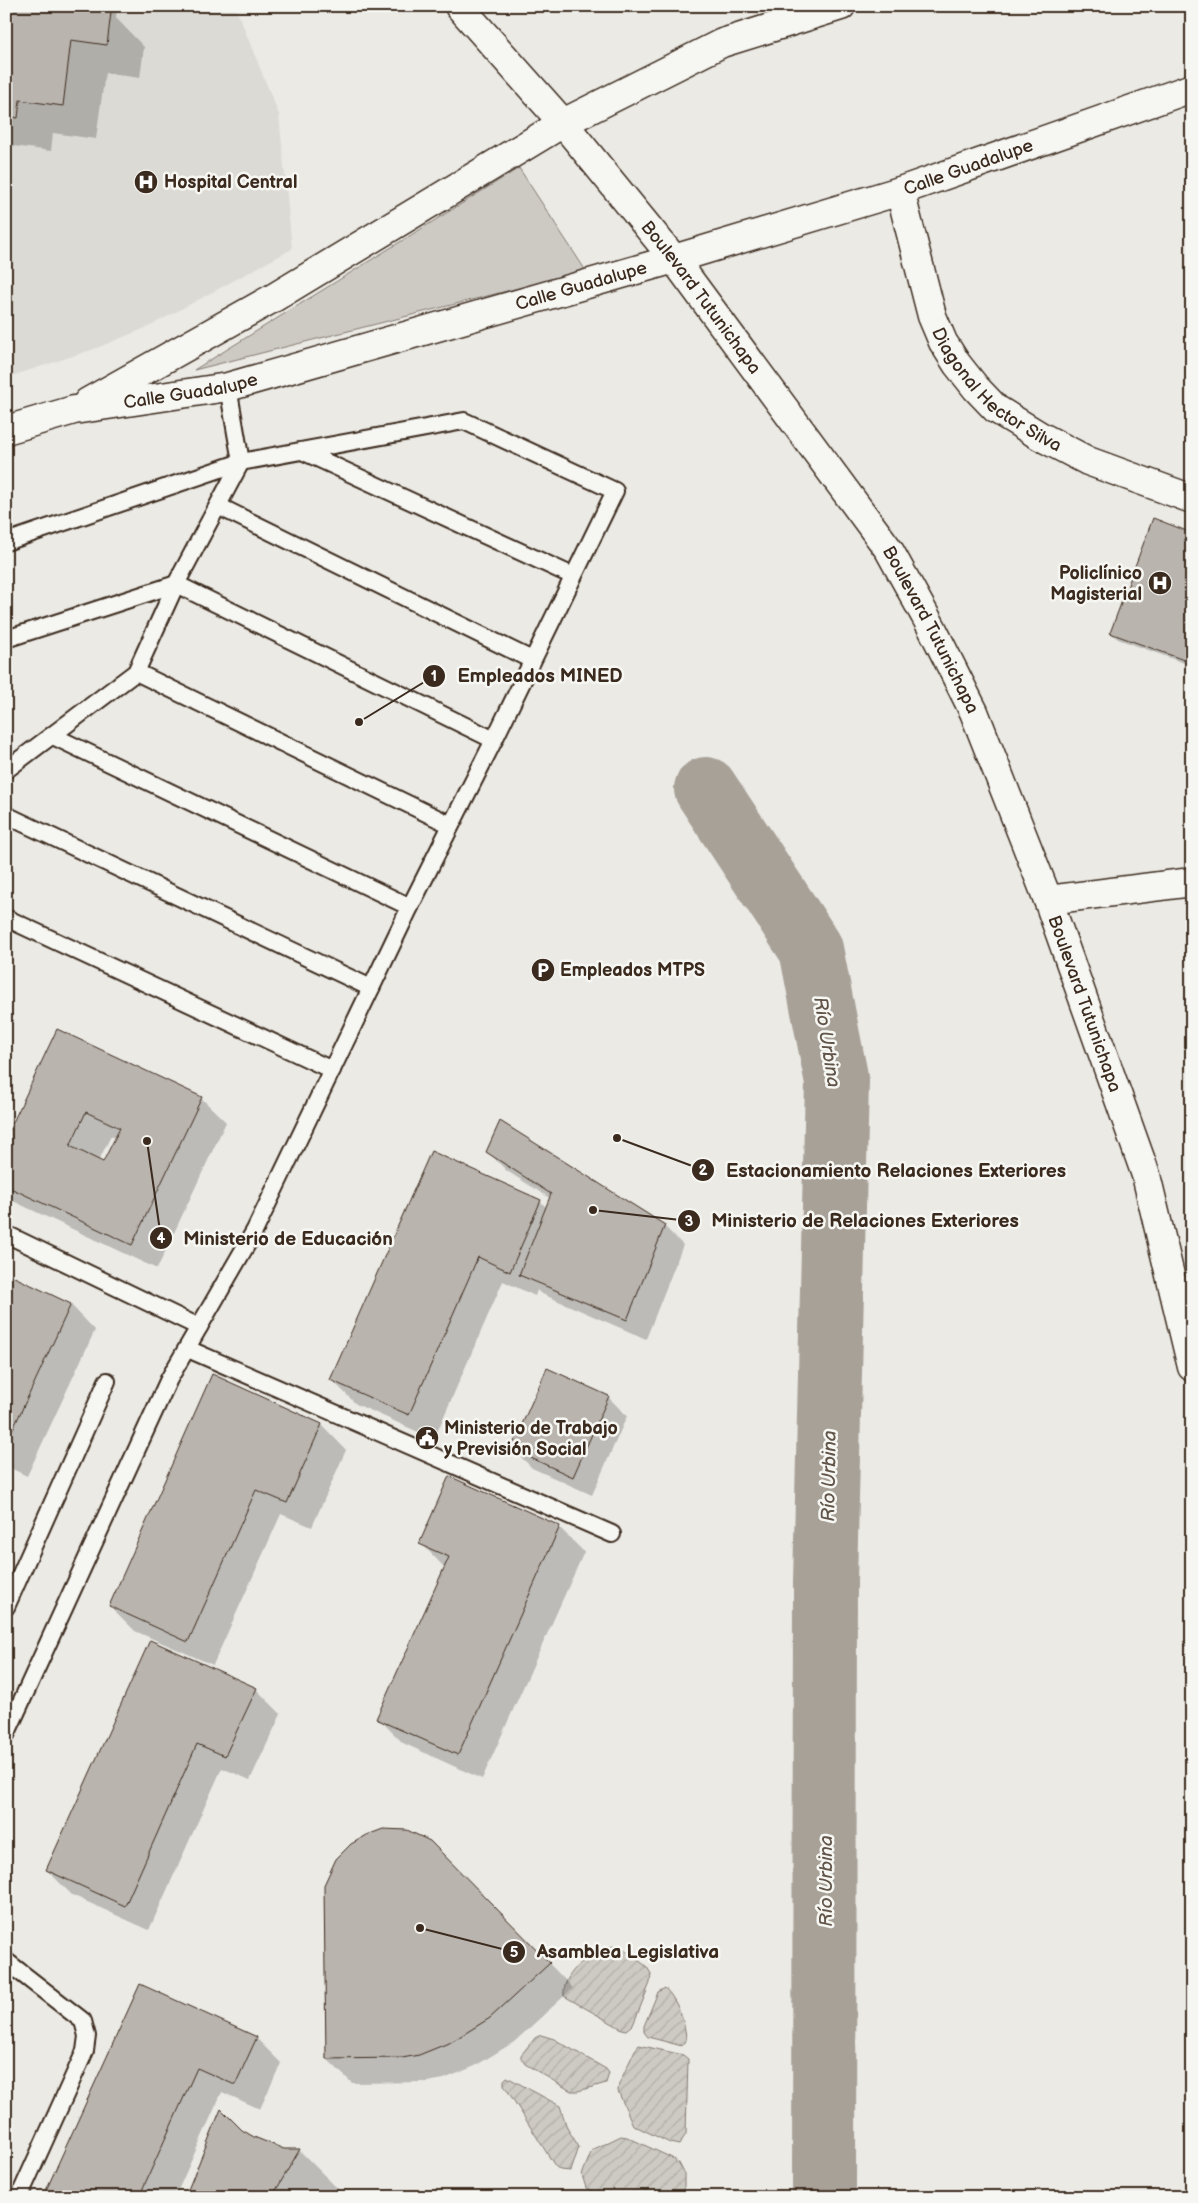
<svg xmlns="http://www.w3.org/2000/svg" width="1198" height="2203" font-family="'Balsamiq Sans',sans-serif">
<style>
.built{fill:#dcdad4}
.grass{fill:#cdcac4;stroke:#847a71}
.garden{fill:url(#garden-furrows);stroke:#847a71}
.shadow{fill:#0003;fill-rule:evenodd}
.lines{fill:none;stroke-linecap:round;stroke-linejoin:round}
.river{stroke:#a8a198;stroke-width:64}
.building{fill:#bab4ae;stroke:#3b2a1e;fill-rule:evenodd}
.lane-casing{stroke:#3b2a1e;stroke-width:20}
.street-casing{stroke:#3b2a1e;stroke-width:31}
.secondary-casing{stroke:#3b2a1e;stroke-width:31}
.lane{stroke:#f6f6f2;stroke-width:16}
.street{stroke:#f6f6f2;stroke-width:28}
.secondary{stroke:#f6f6f2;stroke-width:28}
.labels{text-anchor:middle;stroke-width:5;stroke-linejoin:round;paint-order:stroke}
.street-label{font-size:18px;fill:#3b2a1e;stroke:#f6f6f2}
.poi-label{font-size:18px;font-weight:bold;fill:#3b2a1e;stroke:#f6f6f2;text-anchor:start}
.water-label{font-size:19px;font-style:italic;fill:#615449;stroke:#f6f6f2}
.leader{fill:none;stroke:#3b2a1e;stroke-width:2}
.callout-dot{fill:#3b2a1e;stroke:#f6f6f2;stroke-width:2}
.mark-label{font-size:15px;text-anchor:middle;font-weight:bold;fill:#fff}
.callout-label{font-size:19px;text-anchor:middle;font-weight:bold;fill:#3b2a1e;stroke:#f6f6f2;stroke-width:5;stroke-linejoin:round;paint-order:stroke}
</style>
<defs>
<pattern id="garden-furrows" width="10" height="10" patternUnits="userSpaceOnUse" patternTransform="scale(1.25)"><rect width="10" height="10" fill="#cdcac4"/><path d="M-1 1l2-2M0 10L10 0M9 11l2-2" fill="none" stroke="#b1aea8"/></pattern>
</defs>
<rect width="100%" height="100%" fill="#ebeae5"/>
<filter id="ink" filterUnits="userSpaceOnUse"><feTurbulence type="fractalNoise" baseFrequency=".02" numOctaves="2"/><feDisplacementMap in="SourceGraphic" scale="10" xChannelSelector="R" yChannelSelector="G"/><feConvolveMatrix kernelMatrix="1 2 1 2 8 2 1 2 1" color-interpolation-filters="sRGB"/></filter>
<g filter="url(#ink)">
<path class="built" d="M6,6H235L279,115L292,249L148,327L94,349L6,378Z"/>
<path class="grass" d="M519,168L586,271L194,370Z"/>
<g class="garden">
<path d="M615,1946L624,1949L647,1967L651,1974L650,1983L633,2025L627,2030L622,2029L564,1996C561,1973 594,1948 615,1946Z"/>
<path d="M665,1988C678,2001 686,2024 686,2041L682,2046L648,2037L644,2032V2026L658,1992Z"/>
<path d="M541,2035L554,2039L606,2069L609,2073L606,2083L578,2091H571L525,2064L521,2058V2055L535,2038Z"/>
<path d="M639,2045L683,2055L688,2059L686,2134L679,2145L670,2143L633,2125L618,2091L619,2084L635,2050Z"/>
<path d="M507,2077L560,2106L567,2128L579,2147L571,2171L560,2170L555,2166L504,2085V2080Z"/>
<path d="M621,2136L627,2137L672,2158L680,2165L684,2173V2197H605L586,2188L582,2175L592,2150Z"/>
</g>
<g class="shadow">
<path d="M6,6H117L116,18L144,47L140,78L105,73L96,139L53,133L51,151L6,145Z"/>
<path d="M1192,534V666L1118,639L1111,633Z"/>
<path d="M58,1030L201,1098L226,1122L157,1269L13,1201L6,1194V1139ZM111,1136L116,1138L104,1164L98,1162Z"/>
<path d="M488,1152L664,1226L683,1245L646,1339L540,1293L537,1290L535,1296L503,1281L434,1439L356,1404L331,1379L431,1153L540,1201L547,1208L551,1199L507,1171Z"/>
<path d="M6,1275L71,1305L95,1330L27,1476L6,1466Z"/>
<path d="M212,1376L322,1425L346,1450L312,1527L281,1514L213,1665L135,1631L110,1606Z"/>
<path d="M608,1397L627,1416L592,1495L532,1468L513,1449Z"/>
<path d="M559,1527L584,1552L482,1779L403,1743L378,1718L445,1568L421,1543Z"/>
<path d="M256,1689L281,1714L250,1780L222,1768L149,1930L72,1895L47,1870Z"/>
<path d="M454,1867L573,1988L514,2042L475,2066L444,2079L427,2082L352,2083L327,2059Z"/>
<path d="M140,1986L256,2038L281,2063L260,2109L222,2092L175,2197H44Z"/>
<path d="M242,2131L253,2138L284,2150H299L340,2191L337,2197H186Z"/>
</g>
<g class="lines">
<path class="river" d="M706,789L811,949L837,1082L825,1582L824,2197"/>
</g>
<g class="building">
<path d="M6,6H80L111,12L107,45L71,40L63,106L20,100L18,118L6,116Z"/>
<path d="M1153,518L1192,533V663L1110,633Z"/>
<path d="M57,1029L202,1097L132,1245L6,1186V1137ZM86,1112L120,1128L103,1162L70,1146Z"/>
<path d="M500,1121L665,1225L627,1320L519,1275L551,1194L486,1152Z"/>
<path d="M431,1151L541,1200L510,1272L478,1257L409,1415L330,1380Z"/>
<path d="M6,1273L71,1304L6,1444Z"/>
<path d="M547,1368L609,1396L573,1477L511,1449Z"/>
<path d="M212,1374L322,1424L287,1503L256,1490L188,1642L109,1606Z"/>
<path d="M449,1476L560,1526L458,1755L376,1719L449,1557L419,1544Z"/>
<path d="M150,1640L257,1688L225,1756L197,1744L125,1906L46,1870Z"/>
<path d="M383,1829L407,1830L430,1841L550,1963L490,2018L451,2042L419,2055L402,2058L326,2059L324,1885L336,1859L351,1844L367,1835Z"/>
<path d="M140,1984L257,2037L235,2085L197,2068L139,2197H43Z"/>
<path d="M221,2109L242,2130L254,2137L284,2149H300L272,2197H185Z"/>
</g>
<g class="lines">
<g class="lane-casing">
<g id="lane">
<path d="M302,451L573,576"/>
<path d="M218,506L532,660"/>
<path d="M6,542L241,462L464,421L615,491L494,740L410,907L255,1230L169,1379L6,1735"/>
<path d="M6,639L176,584L494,740"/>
<path d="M136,672L451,825"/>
<path d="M53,736L410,907"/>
<path d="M6,770L136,672L176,584L241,462L228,387"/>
<path d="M6,815L371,988"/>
<path d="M6,918L332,1070"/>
<path d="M6,1234L199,1327"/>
<path d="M188,1349L612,1534"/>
<path d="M6,1607L107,1381"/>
<path d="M6,1961L83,2021L87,2036L85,2051L19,2197"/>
</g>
</g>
<g class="street-casing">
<g id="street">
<path id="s1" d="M900,191L932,316L943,342L957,364L976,388L996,409L1040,436L1088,461L1192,499"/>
<path d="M1048,900L1192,882"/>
</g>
</g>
<g class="secondary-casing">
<g id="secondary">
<path id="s2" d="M459,6L563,123L674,259L889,550L932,628L974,712L1048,900L1146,1175L1192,1367"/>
<path d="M88,402L275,297L563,123L722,43L841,6"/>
<path id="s3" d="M6,430L74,410L228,387L674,259L900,191L1192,88"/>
</g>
</g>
<use href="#lane" class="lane"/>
<use href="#street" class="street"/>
<use href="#secondary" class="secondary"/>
</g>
</g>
<defs>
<g id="hospital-disc" transform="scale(1.25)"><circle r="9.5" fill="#3b2a1e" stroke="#f6f6f2"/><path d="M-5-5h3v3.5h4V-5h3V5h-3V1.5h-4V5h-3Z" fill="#fff"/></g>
<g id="parking-disc" transform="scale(1.25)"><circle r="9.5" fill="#3b2a1e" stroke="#f6f6f2"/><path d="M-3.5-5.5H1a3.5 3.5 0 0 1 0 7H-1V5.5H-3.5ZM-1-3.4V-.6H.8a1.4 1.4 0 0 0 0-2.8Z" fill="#fff"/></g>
<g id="civic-disc" transform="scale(1.25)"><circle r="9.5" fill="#3b2a1e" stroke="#f6f6f2"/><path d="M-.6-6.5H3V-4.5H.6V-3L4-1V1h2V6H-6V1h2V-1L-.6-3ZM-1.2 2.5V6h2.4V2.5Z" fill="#fff"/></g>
</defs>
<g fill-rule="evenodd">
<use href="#hospital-disc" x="146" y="182"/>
<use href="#hospital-disc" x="1160" y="583"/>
<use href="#parking-disc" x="543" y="970"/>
<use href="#civic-disc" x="427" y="1438"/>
</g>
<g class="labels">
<g class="street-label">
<text dy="6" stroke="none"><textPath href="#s3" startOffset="999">Calle Guadalupe</textPath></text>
<text dy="6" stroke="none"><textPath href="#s3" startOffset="594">Calle Guadalupe</textPath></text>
<text dy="6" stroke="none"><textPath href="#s2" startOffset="379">Boulevard Tutunichapa</textPath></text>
<text dy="6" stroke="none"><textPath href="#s1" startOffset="230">Diagonal Hector Silva</textPath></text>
<text dy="6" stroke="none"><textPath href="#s3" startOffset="189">Calle Guadalupe</textPath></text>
<text dy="6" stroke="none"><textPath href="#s2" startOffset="784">Boulevard Tutunichapa</textPath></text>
<text dy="6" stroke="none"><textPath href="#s2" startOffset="1189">Boulevard Tutunichapa</textPath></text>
</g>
<g class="poi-label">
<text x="164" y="188">Hospital Central</text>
<text x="1142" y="579" text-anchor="end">Policlínico<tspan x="1142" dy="21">Magisterial</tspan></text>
<text x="560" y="976">Empleados MTPS</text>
<text x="444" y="1434">Ministerio de Trabajo<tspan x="444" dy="21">y Previsión Social</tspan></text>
</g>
<g class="water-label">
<text transform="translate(828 1042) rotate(81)" y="7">Río Urbina</text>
<text transform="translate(828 1476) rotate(-89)" y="7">Río Urbina</text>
<text transform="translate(825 1881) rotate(-90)" y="7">Río Urbina</text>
</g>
</g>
<path class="leader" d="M359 722L434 676M617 1138L703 1170M593 1210L689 1221M147 1141L161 1238M420 1928L514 1952"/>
<g class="callout-dot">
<circle cx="359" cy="722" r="5"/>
<circle cx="617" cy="1138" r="5"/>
<circle cx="593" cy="1210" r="5"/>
<circle cx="147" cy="1141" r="5"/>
<circle cx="420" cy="1928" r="5"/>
<circle cx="434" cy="676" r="12"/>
<circle cx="703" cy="1170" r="12"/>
<circle cx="689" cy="1221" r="12"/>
<circle cx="161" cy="1238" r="12"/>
<circle cx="514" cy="1952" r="12"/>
</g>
<g class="mark-label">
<text x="434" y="681">1</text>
<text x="703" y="1175">2</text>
<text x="689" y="1226">3</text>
<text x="161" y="1243">4</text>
<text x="514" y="1957">5</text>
</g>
<g class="callout-label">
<text x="540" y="682">Empleados MINED</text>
<text x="896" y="1177">Estacionamiento Relaciones Exteriores</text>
<text x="865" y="1227">Ministerio de Relaciones Exteriores</text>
<text x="288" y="1245">Ministerio de Educación</text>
<text x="628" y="1958">Asamblea Legislativa</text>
</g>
<rect width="1198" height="2203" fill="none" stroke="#f6f6f2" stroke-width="25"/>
<rect x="12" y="12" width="1173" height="2178" fill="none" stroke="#3b2a1e" stroke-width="2" filter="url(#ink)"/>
</svg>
